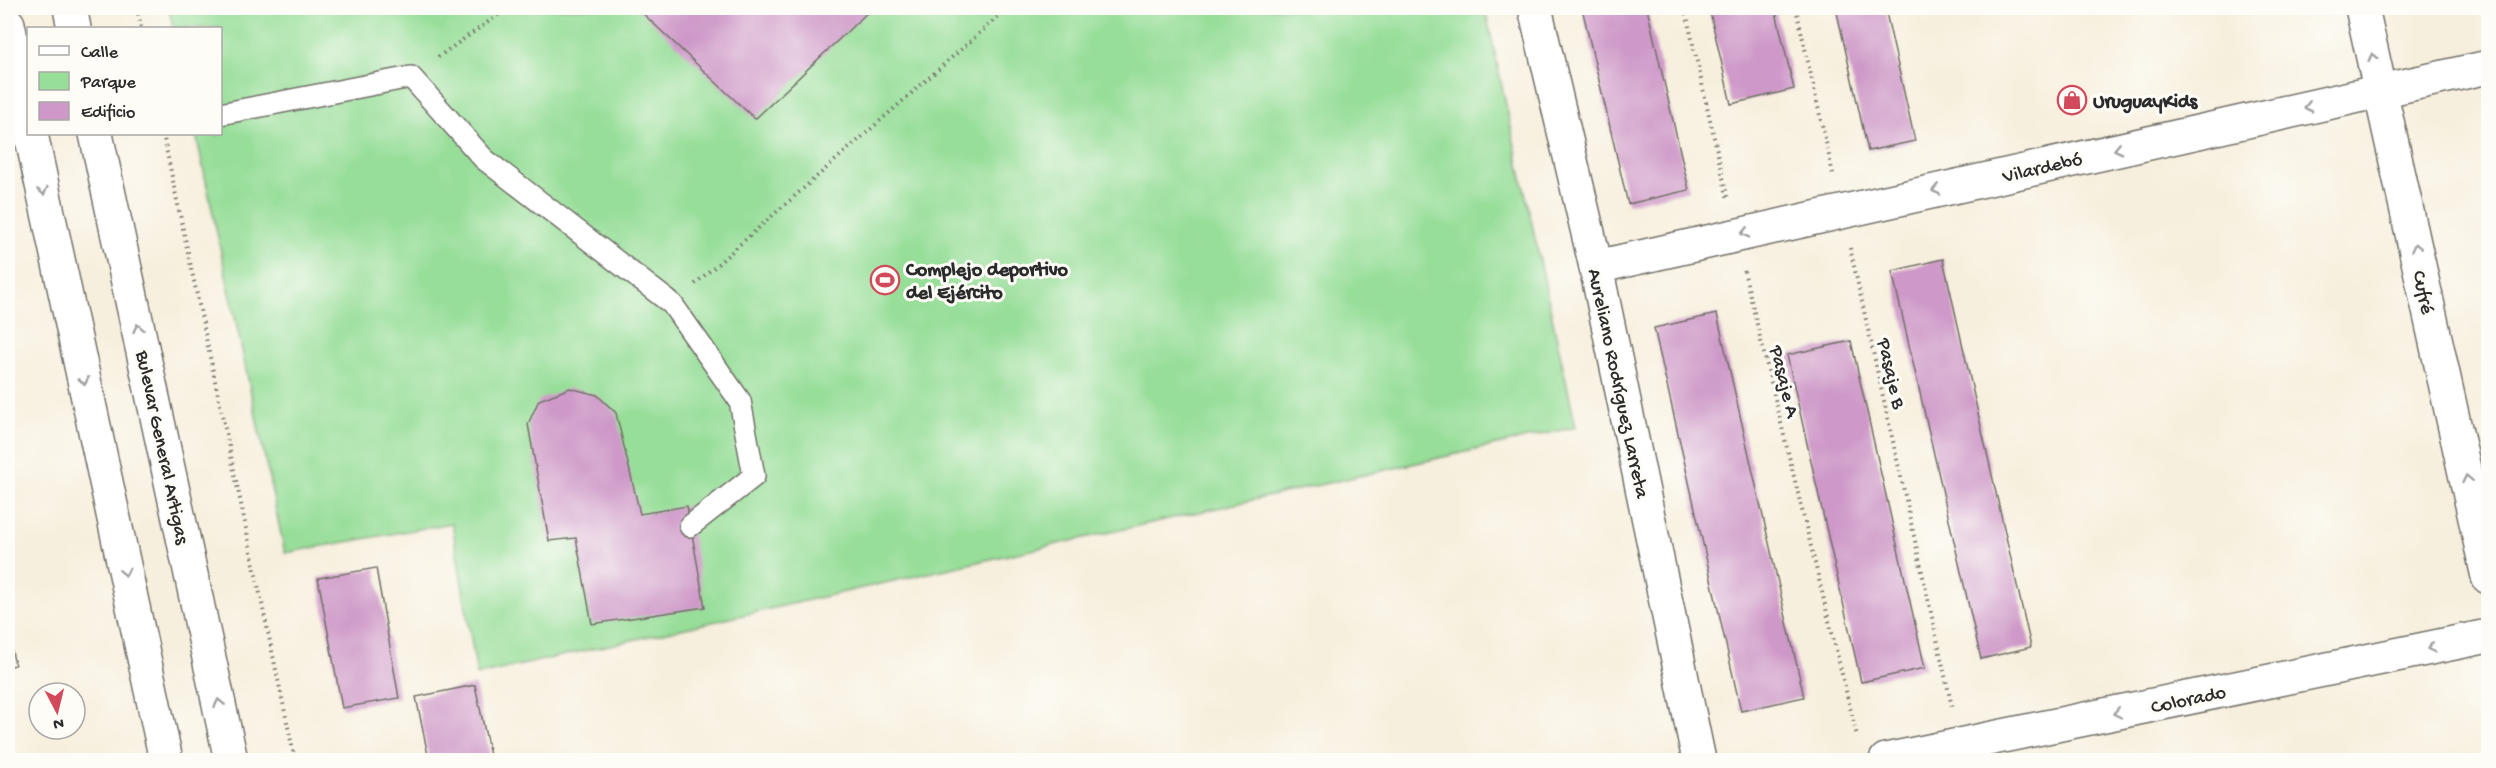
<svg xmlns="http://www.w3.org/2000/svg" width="2496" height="768" font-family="'Gochi Hand',sans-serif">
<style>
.green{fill:#97de99;stroke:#618462;stroke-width:1.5}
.building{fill:#ce98c8}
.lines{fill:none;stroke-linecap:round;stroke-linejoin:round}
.lane-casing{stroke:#727069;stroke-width:24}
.street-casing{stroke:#727069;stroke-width:36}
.secondary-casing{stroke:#727069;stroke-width:36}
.path{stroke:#727069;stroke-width:4;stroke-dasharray:1.5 4.5;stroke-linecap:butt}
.lane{stroke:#fff;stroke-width:21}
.street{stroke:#fff;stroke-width:33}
.secondary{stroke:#fff;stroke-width:33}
.oneway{stroke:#a0a0a0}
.labels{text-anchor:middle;stroke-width:6;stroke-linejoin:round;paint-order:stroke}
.poi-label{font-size:20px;font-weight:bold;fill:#2b2b2b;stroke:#fdfcf7;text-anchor:start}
.street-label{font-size:20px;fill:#2b2b2b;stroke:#fdfcf7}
</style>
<rect width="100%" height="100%" fill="#fdfcf7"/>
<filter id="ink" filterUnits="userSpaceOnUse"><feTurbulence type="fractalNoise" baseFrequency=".0167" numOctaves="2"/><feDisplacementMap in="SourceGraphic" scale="12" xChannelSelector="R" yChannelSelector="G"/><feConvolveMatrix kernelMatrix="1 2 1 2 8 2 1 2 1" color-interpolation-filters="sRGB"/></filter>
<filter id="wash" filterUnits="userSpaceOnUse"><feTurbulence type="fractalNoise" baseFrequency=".008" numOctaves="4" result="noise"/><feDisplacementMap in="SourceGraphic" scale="24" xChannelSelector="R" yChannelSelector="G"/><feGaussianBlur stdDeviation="1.35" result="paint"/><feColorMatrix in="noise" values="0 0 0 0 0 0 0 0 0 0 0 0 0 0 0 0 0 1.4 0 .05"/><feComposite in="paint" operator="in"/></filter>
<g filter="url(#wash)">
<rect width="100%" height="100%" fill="#f7efdd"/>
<path class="green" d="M169,8H1485L1576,427L477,675L452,523L285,553L196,134H220V28H173Z"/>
<g id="blocks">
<g class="building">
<path d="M637,8H872L755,119Z"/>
<path d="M1582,8H1647L1689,190L1628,204Z"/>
<path d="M1709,8H1775L1794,89L1731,104Z"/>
<path d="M1836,8H1885L1915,141L1868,151Z"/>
<path d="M1943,259L2031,647L1981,659L1892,271Z"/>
<path d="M1717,314L1804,697L1741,711L1654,328Z"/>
<path d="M1851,341L1925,668L1861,682L1787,355Z"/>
<path d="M570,388L597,395L616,413L640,514L687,506L705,607L592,624L576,538L549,541L528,424L539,400Z"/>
<path d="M376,568L399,698L342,708L318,578Z"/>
<path d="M8,634L15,665L8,667Z"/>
<path d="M475,685L491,760H429L416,697Z"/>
</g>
</g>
</g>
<g filter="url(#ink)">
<use href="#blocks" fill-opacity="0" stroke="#727069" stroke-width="1.5"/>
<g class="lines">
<g class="lane-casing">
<path id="lane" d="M220,114L411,77L484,159L672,304L740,401L754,476L690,526"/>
</g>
<g class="street-casing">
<g id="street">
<path d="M1535,8L1596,267L1699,760"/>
<path d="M2362,8L2488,577"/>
<path d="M1596,267L2488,67"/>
</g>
</g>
<g class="secondary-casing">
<g id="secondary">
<path d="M70,8L74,28"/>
<path d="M8,24L28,121"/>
<path d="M31,134L166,760"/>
<path d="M96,134L231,760"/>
<path d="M1886,760L2488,636"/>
</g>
</g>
<g class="path">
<path d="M137,8L141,28"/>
<path d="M1685,8L1728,200"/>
<path d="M1796,8L1833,174"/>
<path d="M438,57L508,8"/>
<path d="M163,134L295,760"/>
<path d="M1850,248L1952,707"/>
<path d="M1744,271L1857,736"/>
<path d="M695,284L1008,8"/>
</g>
<use href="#lane" class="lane"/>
<use href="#street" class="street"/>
<use href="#secondary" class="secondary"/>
</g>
<defs><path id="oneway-chevron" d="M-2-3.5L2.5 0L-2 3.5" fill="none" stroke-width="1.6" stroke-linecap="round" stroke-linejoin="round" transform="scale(1.5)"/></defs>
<g class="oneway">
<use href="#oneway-chevron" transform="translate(2373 57) rotate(-103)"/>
<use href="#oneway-chevron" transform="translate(2308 107) rotate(167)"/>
<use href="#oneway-chevron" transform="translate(2118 149) rotate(167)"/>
<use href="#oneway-chevron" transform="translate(1936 190) rotate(167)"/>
<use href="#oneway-chevron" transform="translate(43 191) rotate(78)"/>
<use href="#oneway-chevron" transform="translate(1745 233) rotate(167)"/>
<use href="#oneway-chevron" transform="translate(2416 247) rotate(-102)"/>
<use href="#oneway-chevron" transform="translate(138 328) rotate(-102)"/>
<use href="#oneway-chevron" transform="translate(84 381) rotate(78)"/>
<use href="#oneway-chevron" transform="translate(2467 479) rotate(-102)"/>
<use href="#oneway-chevron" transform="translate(125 572) rotate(78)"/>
<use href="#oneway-chevron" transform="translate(2431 648) rotate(168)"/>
<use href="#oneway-chevron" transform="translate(219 703) rotate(-102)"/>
<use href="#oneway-chevron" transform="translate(2117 713) rotate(168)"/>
</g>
</g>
<defs>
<g id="shop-ring" transform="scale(1.5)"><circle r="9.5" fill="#fdfcf7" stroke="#d1495b" stroke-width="1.5"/><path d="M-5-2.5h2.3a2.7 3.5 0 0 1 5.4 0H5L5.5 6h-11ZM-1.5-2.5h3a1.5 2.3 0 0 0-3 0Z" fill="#d1495b"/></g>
<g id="stadium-ring" transform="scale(1.5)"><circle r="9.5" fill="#fdfcf7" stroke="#d1495b" stroke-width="1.5"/><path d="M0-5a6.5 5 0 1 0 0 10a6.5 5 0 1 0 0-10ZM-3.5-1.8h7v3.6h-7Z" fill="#d1495b"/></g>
</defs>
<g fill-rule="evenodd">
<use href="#shop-ring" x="2072" y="100"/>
<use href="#stadium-ring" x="885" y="280"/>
</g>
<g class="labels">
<g class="poi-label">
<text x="2093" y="107">UruguayKids</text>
<text x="906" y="275">Complejo deportivo<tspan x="906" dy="23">del Ejército</tspan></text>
</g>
<g class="street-label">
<text transform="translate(2042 166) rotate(-13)" y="7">Vilardebó</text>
<text transform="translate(2425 292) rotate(78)" y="7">Cufré</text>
<text transform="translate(1893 373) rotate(77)" y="7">Pasaje B</text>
<text transform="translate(1786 381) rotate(76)" y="7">Pasaje A</text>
<text transform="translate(1620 383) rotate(78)" y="7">Aureliano Rodríguez Larreta</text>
<text transform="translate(164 447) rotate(78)" y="7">Bulevar General Artigas</text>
<text transform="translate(2188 698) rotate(-12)" y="7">Colorado</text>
</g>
</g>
<rect width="2496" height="768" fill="none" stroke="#fdfcf7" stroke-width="30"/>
<rect x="27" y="27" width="195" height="108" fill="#fdfcf7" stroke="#a9a8a5" stroke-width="1.5"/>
<rect x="39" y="46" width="30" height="9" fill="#ffffff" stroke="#a9a8a5" stroke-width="1.5"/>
<text x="81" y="57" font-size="18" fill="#2b2b2b">Calle</text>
<rect x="39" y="72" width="30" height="18" fill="#97de99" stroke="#a9a8a5" stroke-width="1.5"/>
<text x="81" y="87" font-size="18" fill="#2b2b2b">Parque</text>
<rect x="39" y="102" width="30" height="18" fill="#ce98c8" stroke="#a9a8a5" stroke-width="1.5"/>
<text x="81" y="117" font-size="18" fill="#2b2b2b">Edificio</text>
<g transform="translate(57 711) rotate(173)"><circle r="28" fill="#fdfcf7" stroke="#a9a8a5" stroke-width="1.5"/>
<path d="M0-4.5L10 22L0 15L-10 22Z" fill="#d1495b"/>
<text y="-9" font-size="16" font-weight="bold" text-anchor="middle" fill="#2b2b2b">N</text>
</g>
</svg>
